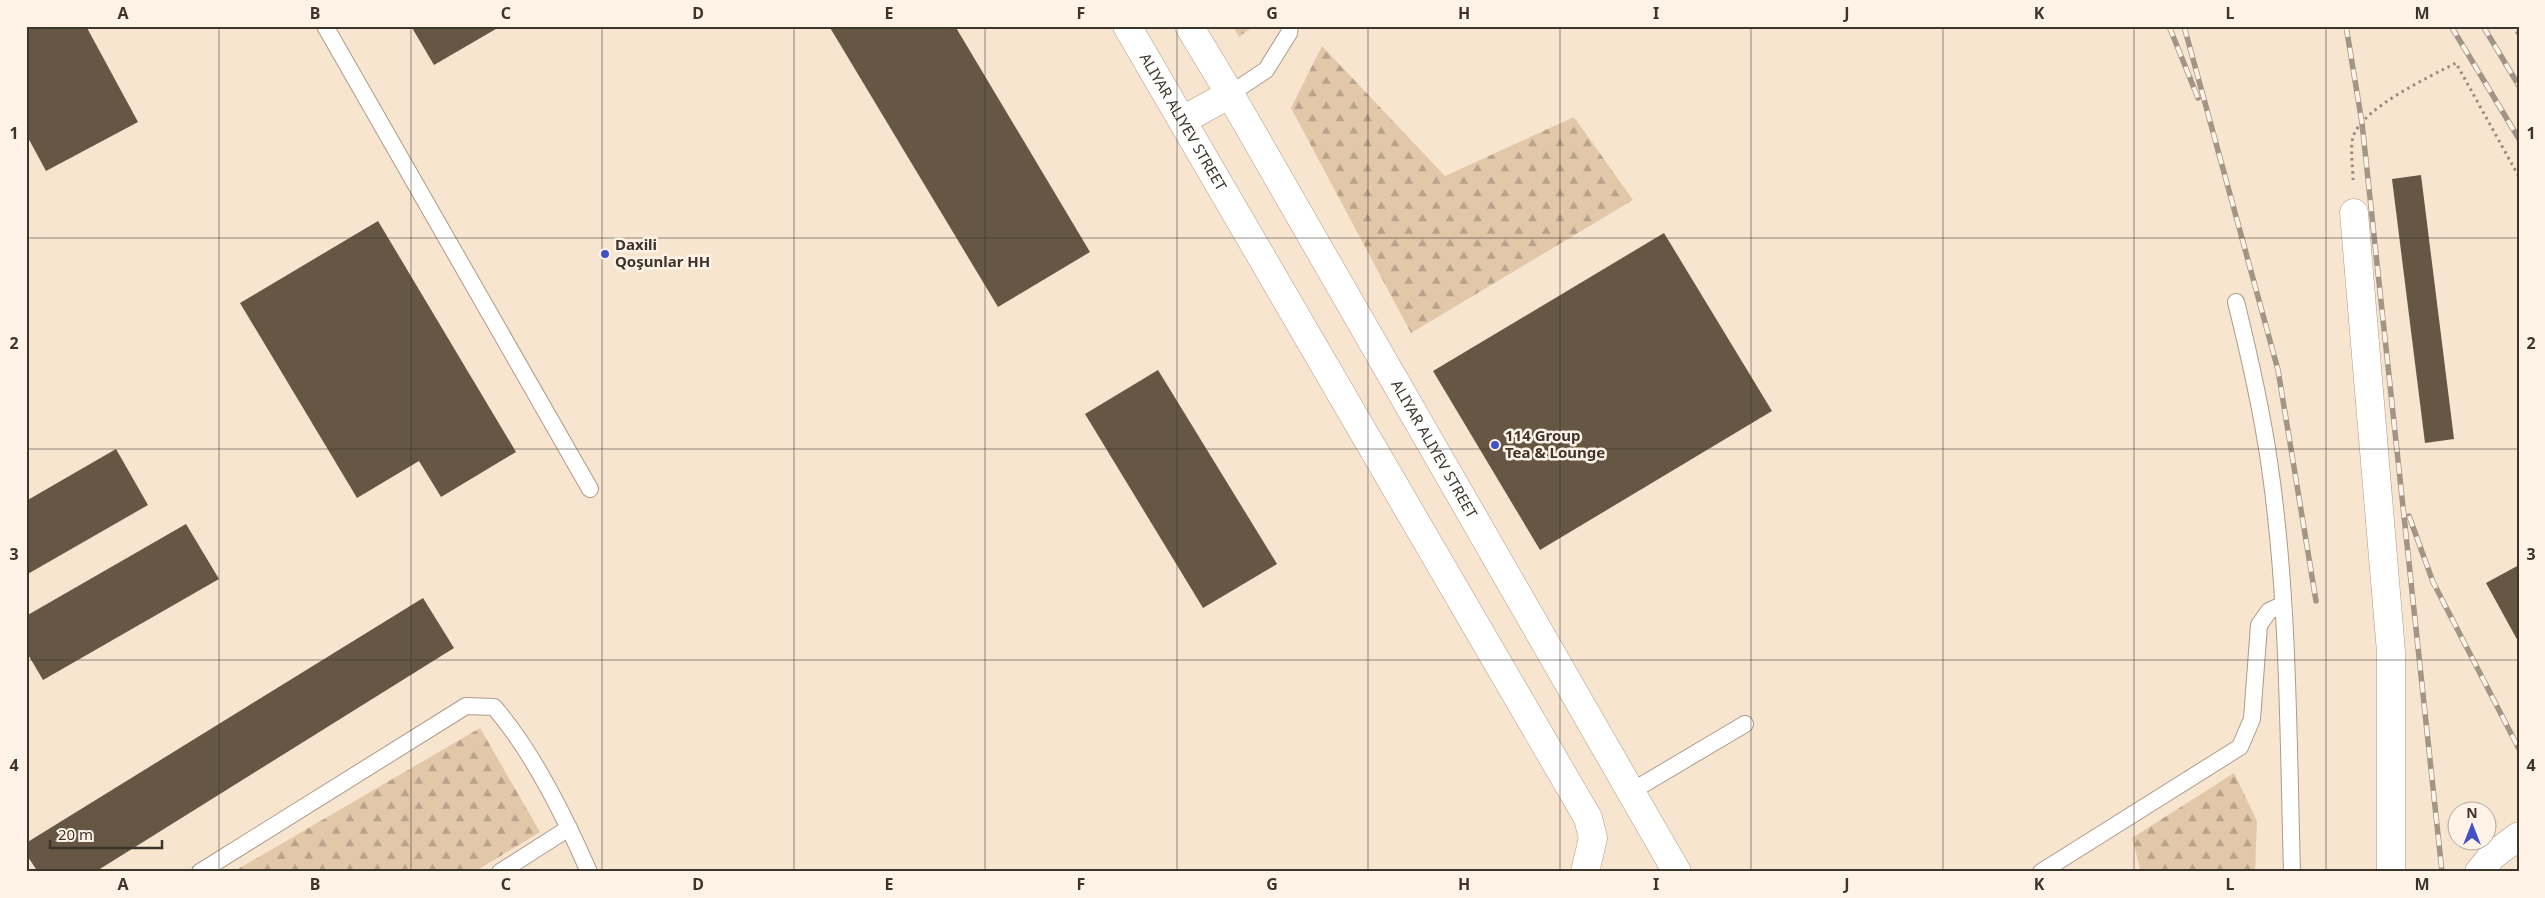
<svg xmlns="http://www.w3.org/2000/svg" width="2545" height="898" font-family="'Noto Sans',sans-serif">
<style>
.grass{fill:url(#grass-dots)}
.forest{fill:url(#forest-firs)}
.building{fill:#665644}
.lines{fill:none;stroke-linecap:round;stroke-linejoin:round}
.lane-casing{stroke:#ad9b88;stroke-width:18}
.street-casing{stroke:#ad9b88;stroke-width:29}
.path{stroke:#978a7b;stroke-width:3;stroke-dasharray:2.5 4;stroke-linecap:butt}
.lane{stroke:#fff;stroke-width:16}
.street{stroke:#fff;stroke-width:28}
.rail-casing{stroke:#a39586;stroke-width:5.5}
.rail{stroke:#fff3e7;stroke-width:4;stroke-dasharray:11;stroke-linecap:butt}
.grid{fill:none;stroke:#3c352c;stroke-width:1;stroke-opacity:0.55}
.poi-dot{fill:#4252c6;stroke:#fff3e7;stroke-width:2}
.labels{text-anchor:middle;stroke-width:5;stroke-linejoin:round;paint-order:stroke}
.street-label{font-size:15px;fill:#3c352c;stroke:#fff3e7}
.poi-label{font-size:15px;font-weight:bold;fill:#3c352c;stroke:#fff3e7;text-anchor:start}
.neatline{fill:none;stroke:#3c352c;stroke-width:2}
.grid-label{font-size:16px;text-anchor:middle;font-weight:bold;fill:#3c352c}
</style>
<defs>
<pattern id="grass-dots" width="8" height="8" patternUnits="userSpaceOnUse" patternTransform="scale(1.25)"><rect width="8" height="8" fill="#e3c7a9"/><path d="M2 2h.1M6 6h.1" fill="none" stroke="#b9a28a" stroke-width="1.8" stroke-linecap="round"/></pattern>
<pattern id="forest-firs" width="22" height="20" patternUnits="userSpaceOnUse" patternTransform="scale(1.25)"><rect width="22" height="20" fill="#e3c7a9"/><path d="M5 1l3.5 6h-7zM16 11l3.5 6h-7z" fill="#b9a28a"/></pattern>
</defs>
<rect width="100%" height="100%" fill="#f8e5d0"/>
<path class="grass" d="M1233,26H1254L1239,37Z"/>
<g class="forest">
<path d="M1322,46L1445,176L1574,117L1633,200L1411,333L1291,108Z"/>
<path d="M480,728L540,832L474,872H233Z"/>
<path d="M2234,773L2257,821L2255,872H2141L2132,838Z"/>
</g>
<g class="building">
<path d="M26,26H86L138,122L46,171L26,134Z"/>
<path d="M411,26H501L434,65Z"/>
<path d="M829,26H955L1090,252L998,307Z"/>
<path d="M2421,175L2454,439L2425,443L2392,179Z"/>
<path d="M378,221L516,452L441,497L419,461L357,498L240,303Z"/>
<path d="M1664,233L1772,411L1540,550L1433,371Z"/>
<path d="M1158,370L1277,564L1203,608L1085,414Z"/>
<path d="M116,449L148,505L26,575V501Z"/>
<path d="M186,524L219,579L43,680L26,651V616Z"/>
<path d="M2519,565V643L2486,583Z"/>
<path d="M423,598L454,648L95,872H38L26,854V843Z"/>
</g>
<g class="lines">
<g class="lane-casing">
<g id="lane">
<path d="M325,26L590,489"/>
<path d="M1230,94L1266,70L1289,33L1290,26"/>
<path d="M2236,302C2249,354 2261,407 2269,461C2289,596 2288,735 2292,872"/>
<path d="M1632,791L1745,724"/>
<path d="M200,872L466,706L494,707C533,752 565,817 589,872"/>
<path d="M500,872L569,828"/>
<path d="M2041,872L2240,747L2252,719L2259,625L2269,611L2282,605"/>
</g>
</g>
<g class="street-casing">
<g id="street">
<path id="s1" d="M1127,26L1588,818L1593,838L1585,872"/>
<path id="s2" d="M1189,26L1230,94L1677,872"/>
<path d="M1183,120L1230,94"/>
<path d="M2354,213L2391,652V872"/>
<path d="M2479,872L2492,856L2519,836"/>
</g>
</g>
<g class="path">
<path d="M2513,26L2519,36"/>
<path d="M2353,180C2353,168 2350,149 2353,137C2362,108 2429,77 2456,63L2519,177"/>
</g>
<use href="#lane" class="lane"/>
<use href="#street" class="street"/>
<g class="rail-casing">
<g id="rail">
<path d="M2169,26L2198,98"/>
<path d="M2184,26L2278,370L2316,601"/>
<path d="M2346,26L2362,123L2442,872"/>
<path d="M2451,26L2519,139"/>
<path d="M2483,26L2519,86"/>
<path d="M2409,516L2433,582L2519,749"/>
</g>
</g>
<use href="#rail" class="rail"/>
</g>
<path class="grid" d="M219,26V872M411,26V872M602,26V872M794,26V872M985,26V872M1177,26V872M1368,26V872M1560,26V872M1751,26V872M1943,26V872M2134,26V872M2326,26V872M26,238H2519M26,449H2519M26,660H2519"/>
<g class="poi-dot">
<circle cx="605" cy="254" r="5"/>
<circle cx="1495" cy="445" r="5"/>
</g>
<g class="labels">
<g class="street-label">
<text dy="5" stroke="none"><textPath href="#s1" startOffset="111">ALIYAR ALIYEV STREET</textPath></text>
<text dy="5" stroke="none"><textPath href="#s2" startOffset="489">ALIYAR ALIYEV STREET</textPath></text>
</g>
<g class="poi-label">
<text x="615" y="250">Daxili<tspan x="615" dy="17">Qoşunlar HH</tspan></text>
<text x="1505" y="441">114 Group<tspan x="1505" dy="17">Tea &amp; Lounge</tspan></text>
</g>
</g>
<rect width="2545" height="898" fill="none" stroke="#fff3e7" stroke-width="55"/>
<g transform="translate(2472 826)"><circle r="24" fill="#fff3e7" stroke="#b1a79c"/>
<path d="M0-4L9 19L0 12L-9 19Z" fill="#4252c6"/>
<text y="-8" font-size="14" font-weight="bold" text-anchor="middle" fill="#3c352c">N</text>
</g>
<path d="M50 840v8h112v-8" fill="none" stroke="#3c352c" stroke-width="2.5"/>
<text x="58" y="840" font-size="15" fill="#3c352c" stroke="#fff3e7" stroke-width="4" paint-order="stroke">20 m</text>
<rect x="28" y="28" width="2490" height="842" class="neatline"/>
<g class="grid-label">
<text x="123" y="19">A</text>
<text x="315" y="19">B</text>
<text x="506" y="19">C</text>
<text x="698" y="19">D</text>
<text x="889" y="19">E</text>
<text x="1081" y="19">F</text>
<text x="1272" y="19">G</text>
<text x="1464" y="19">H</text>
<text x="1656" y="19">I</text>
<text x="1847" y="19">J</text>
<text x="2039" y="19">K</text>
<text x="2230" y="19">L</text>
<text x="2422" y="19">M</text>
<text x="14" y="139">1</text>
<text x="2531" y="139">1</text>
<text x="14" y="349">2</text>
<text x="2531" y="349">2</text>
<text x="14" y="560">3</text>
<text x="2531" y="560">3</text>
<text x="14" y="771">4</text>
<text x="2531" y="771">4</text>
<text x="123" y="890">A</text>
<text x="315" y="890">B</text>
<text x="506" y="890">C</text>
<text x="698" y="890">D</text>
<text x="889" y="890">E</text>
<text x="1081" y="890">F</text>
<text x="1272" y="890">G</text>
<text x="1464" y="890">H</text>
<text x="1656" y="890">I</text>
<text x="1847" y="890">J</text>
<text x="2039" y="890">K</text>
<text x="2230" y="890">L</text>
<text x="2422" y="890">M</text>
</g>
</svg>
